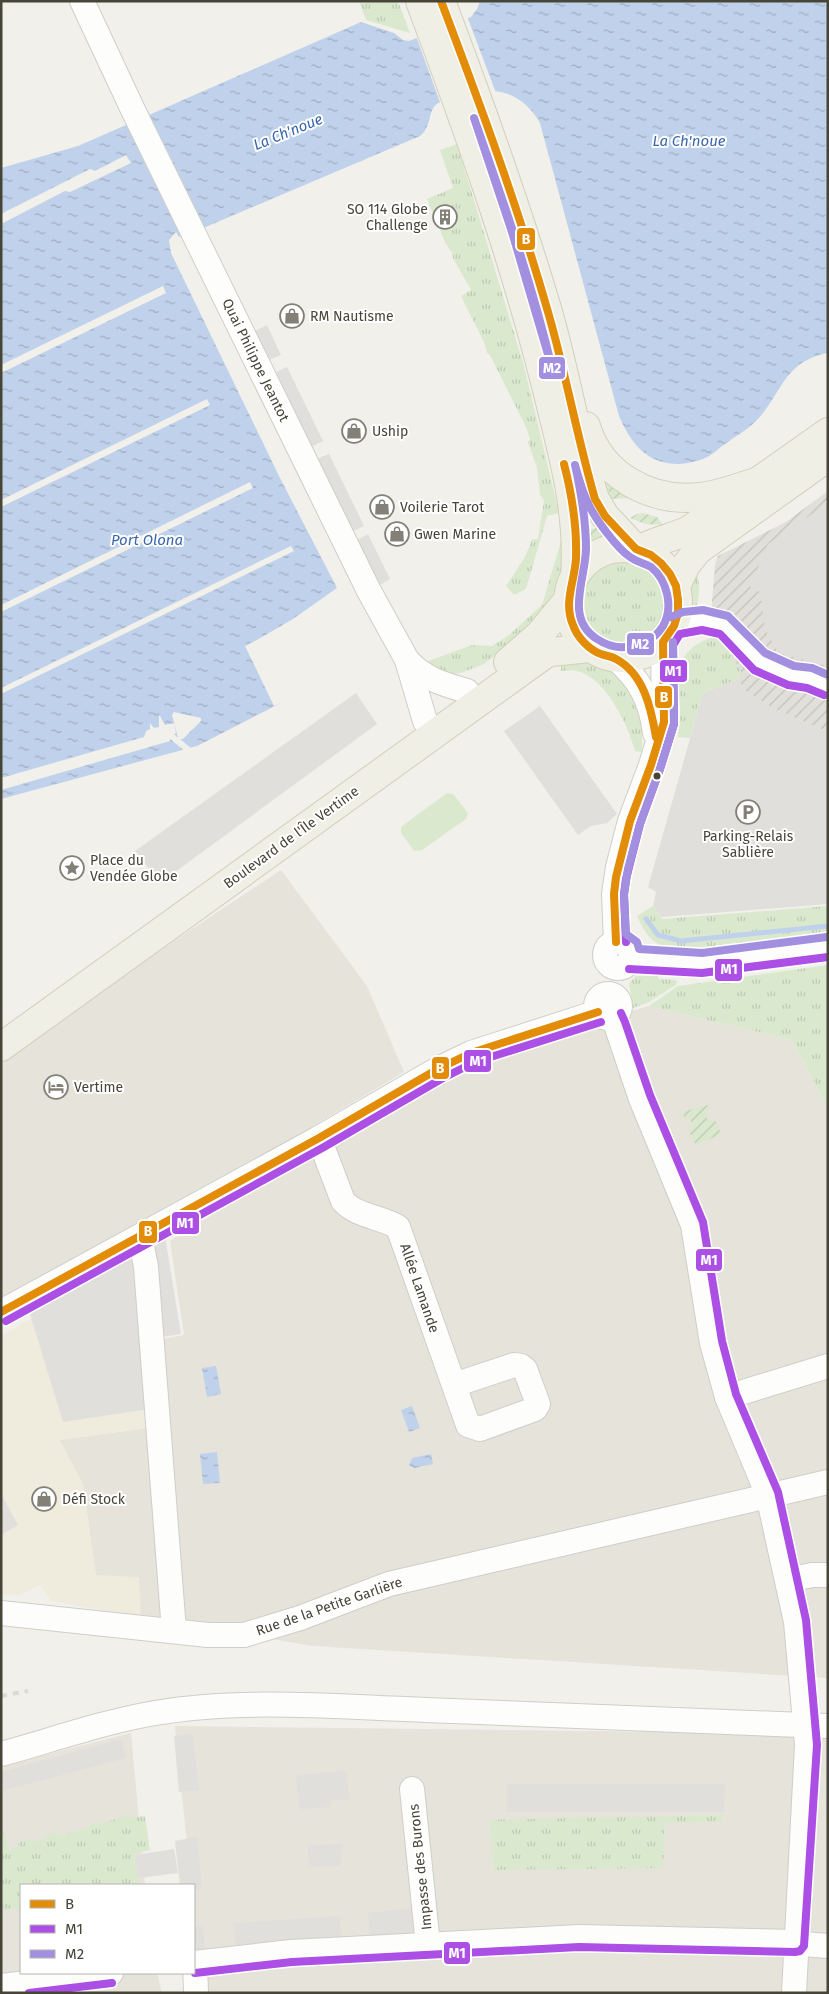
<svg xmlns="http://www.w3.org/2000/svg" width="829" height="1994" font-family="'Fira Sans',sans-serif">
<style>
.residential{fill:#e5e3da}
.commercial{fill:#efebdd}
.industrial{fill:url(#industrial-furrows)}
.grass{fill:url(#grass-tufts)}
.garden{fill:url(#garden-furrows)}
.pitch{fill:#dae9ce}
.parking{fill:#e0dfdc}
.water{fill:url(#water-ripples)}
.pier{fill:#f1f0eb}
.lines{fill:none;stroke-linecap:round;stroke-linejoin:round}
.stream{stroke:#c0d2eb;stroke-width:5}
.minor-casing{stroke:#cfcec9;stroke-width:26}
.major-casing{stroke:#d2cfbb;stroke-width:30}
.minor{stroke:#fdfdfc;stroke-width:24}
.major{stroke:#f0efe5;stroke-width:28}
.rail{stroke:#d9d9d8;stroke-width:4;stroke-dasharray:6 6;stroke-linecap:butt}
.bus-1-casing{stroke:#fff;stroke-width:11}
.bus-2-casing{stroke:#fff;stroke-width:11}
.bus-3-casing{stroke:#fff;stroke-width:11}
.bus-1{stroke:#e38c08;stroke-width:8}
.bus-2{stroke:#ab4fe5;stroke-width:8}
.bus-3{stroke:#a28fe0;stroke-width:8}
.bus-dot{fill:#474438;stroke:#fff;stroke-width:2}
.labels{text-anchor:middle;stroke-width:4;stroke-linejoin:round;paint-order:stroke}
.poi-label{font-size:14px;fill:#474438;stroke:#fff;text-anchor:start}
.street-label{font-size:14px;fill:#474438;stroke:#fff}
.water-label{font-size:15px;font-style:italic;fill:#3966ab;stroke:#fff}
.line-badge{stroke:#fff;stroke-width:2}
.badge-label{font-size:14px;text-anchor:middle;font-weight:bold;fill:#fff}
</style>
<defs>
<pattern id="industrial-furrows" width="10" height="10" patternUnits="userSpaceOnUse" patternTransform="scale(1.25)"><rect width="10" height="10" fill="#e1dfda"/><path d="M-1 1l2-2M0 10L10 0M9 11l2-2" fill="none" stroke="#c2c1bc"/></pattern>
<pattern id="grass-tufts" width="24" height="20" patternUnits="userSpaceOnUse" patternTransform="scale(1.25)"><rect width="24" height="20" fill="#dae9ce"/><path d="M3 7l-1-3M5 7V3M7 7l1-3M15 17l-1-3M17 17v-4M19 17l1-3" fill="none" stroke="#bcc9b2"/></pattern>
<pattern id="garden-furrows" width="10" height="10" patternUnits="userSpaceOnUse" patternTransform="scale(1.25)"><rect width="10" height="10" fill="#dae9ce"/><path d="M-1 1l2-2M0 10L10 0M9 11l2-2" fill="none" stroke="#bcc9b2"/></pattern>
<pattern id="water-ripples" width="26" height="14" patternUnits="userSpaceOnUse" patternTransform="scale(1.25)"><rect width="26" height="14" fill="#c0d2eb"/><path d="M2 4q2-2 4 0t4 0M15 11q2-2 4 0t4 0" fill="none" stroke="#9eacbf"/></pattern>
</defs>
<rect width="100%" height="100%" fill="#f1f0eb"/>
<g class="residential">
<path d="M281,870L367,986L404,1072L1,1311V1056Z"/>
<path d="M649,1006L792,1040L828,1109V1678L313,1646L141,1617L96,1576L83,1484L59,1440L148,1428L158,1340L184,1335L170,1241L312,1152L465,1061Z"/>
<path d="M175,1726L828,1734V1993H199L194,1915V1885H191Z"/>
<path d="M131,1733L145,1885H21V1973H157L162,1993H1V1766Z"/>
</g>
<path class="commercial" d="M129,1261L148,1428L60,1440L83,1484L96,1575L139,1577L141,1617L51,1601L40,1585L20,1595L1,1594V1336Z"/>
<path class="industrial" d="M828,491V732L774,709L744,690L738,679L741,671L727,649L713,637L712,601L715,565L718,556L786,522Z"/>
<g class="grass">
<path d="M359,1H398L410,33L366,20Z"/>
<path d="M457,144L524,366L559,513L547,516L526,589L514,595L506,586L525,557L532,540L538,539L544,500L540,495L537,468L528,442L530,439L526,427L490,355L487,353L484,342L461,296L471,290L453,258L452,253L445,242L427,199L453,188L440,150Z"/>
<path d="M562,538L564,562L558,585L545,609L528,630L484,664L461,673L446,675L423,663L472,645L492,646L509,635L542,605Z"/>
<circle cx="624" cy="603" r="43"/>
<path d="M696,572C701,583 699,594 697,606L689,604V583Z"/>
<path d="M713,637L727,648L741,671L738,679L703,693L690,738L678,737C679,726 680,716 680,705C679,698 677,690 677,682C677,659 692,643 713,637Z"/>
<path d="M561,662L586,663L617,673L629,683L642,715V752L635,751C628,725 606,678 577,671C572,670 566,671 561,671Z"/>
<path d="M653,906L662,919L828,906V937L684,953H666V948C649,940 645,933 637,916Z"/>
<path d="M828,965V1109L792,1040L649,1006L678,986Z"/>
<path d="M636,976H658L659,979L676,980L677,984L649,1002L633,1008L629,983Z"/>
<path d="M129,1815L131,1818L145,1816L150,1850L134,1854L139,1885H21V1910L17,1911L16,1908L4,1909L1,1898V1833H4L9,1849L19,1846L18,1843L32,1838L33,1842L47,1838L46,1835L57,1832L59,1836L89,1828V1825L99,1822L100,1824Z"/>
<path d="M722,1815V1821L665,1823L663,1868L494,1870L490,1820Z"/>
</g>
<g class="garden">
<path d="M603,473L645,500L629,498L611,499Z"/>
<path d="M643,513L657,517L663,525L645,524L630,518L637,514Z"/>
<path d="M605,526L614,538L601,541L589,547L587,530Z"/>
<path d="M707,1105L711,1109L706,1112L707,1119L710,1121L715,1120L721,1134L696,1145L688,1129L693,1127L690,1117L685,1119L682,1112Z"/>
</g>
<path class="pitch" d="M447,793L453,794L468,813L466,819L422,850L414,851L401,833V827Z"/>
<g class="parking">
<path d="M267,325L281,355L269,360L255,331Z"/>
<path d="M287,367L323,441L311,447L274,373Z"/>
<path d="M329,454L364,526L351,532L316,459Z"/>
<path d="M828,503V666L778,653L765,629L760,592L750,587L768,544Z"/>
<path d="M368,534L390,579L380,585L357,540Z"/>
<path d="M738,679L744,690L774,709L828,732V904L661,917L653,906L656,892L648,887L703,693Z"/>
<path d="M356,693L377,724L160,883L135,851Z"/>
<path d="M540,706L617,814L607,823L591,826L578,835L504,731Z"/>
<path d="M165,1237L181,1334L156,1338L163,1407L63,1422L30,1314Z"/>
<path d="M1,1494L18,1525L1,1535Z"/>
<path d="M193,1734L199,1790L179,1792L174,1736Z"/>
<path d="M121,1739L126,1758L1,1791V1772Z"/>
<path d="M345,1770L350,1799L331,1801L329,1807L300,1809L296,1776Z"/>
<path d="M507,1784H725L724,1812H507Z"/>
<path d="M197,1837L202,1889L194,1890V1885H180L175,1841Z"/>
<path d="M343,1844L340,1866L309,1867L308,1845Z"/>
<path d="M174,1849L178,1873L138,1878L135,1855Z"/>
<path d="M419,1907L421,1934L370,1936L368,1913Z"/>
<path d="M340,1916L341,1938L236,1948L233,1923Z"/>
<path d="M202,1926L206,1950L194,1952V1927Z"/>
</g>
<g class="water">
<path d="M480,1H828V353C783,361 782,395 755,422C747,430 737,435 728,442C721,446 716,452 709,456C700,461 690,463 680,464C648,465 631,444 619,416L540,123C530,105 512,90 489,91L438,103C427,110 433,125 420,136L208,226L179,237L176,232L169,240L171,253L280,478L337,588L293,619L252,643L281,703L197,746L1,799V168L78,146L361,22L394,33L403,40L409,41L471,17L477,9Z"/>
<path d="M216,1366L221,1394L207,1397L202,1368Z"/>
<path d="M412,1406L420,1428L409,1432L401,1410Z"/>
<path d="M217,1452L220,1483L203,1484L200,1454Z"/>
<path d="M431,1454L433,1464L414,1468L409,1465L412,1458Z"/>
</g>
<g class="pier">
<path d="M467,16L496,93L441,105L416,36Z"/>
<path d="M126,155L131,163L70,192L65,191L1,224V214L90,169L95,171Z"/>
<path d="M163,286L166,293L1,373V365Z"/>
<path d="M207,399L210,405L1,507V500Z"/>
<path d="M250,482L253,488L1,612V605Z"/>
<path d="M291,546L294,551L1,694V688Z"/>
<path d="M290,624L255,644L283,702L274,706L245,646Z"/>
<path d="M174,712L201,718V721L183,739H180L192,749L185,751L170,739V741L1,790V778L144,737L146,731L150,729V723L154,728L159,727V716H160L165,725L174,723L176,733L174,734L178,738L172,715Z"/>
</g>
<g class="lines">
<path class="stream" d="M646,919L658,935L681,941L828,926"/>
<g class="minor-casing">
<g id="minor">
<path d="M82,1L133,110L369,591L407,660L425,721"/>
<path d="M674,626L685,622L703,620L725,625L759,661L791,676L810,678L828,686"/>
<path d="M615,658C640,679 651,701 655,733"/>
<path d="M407,660C424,679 443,684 467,691"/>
<path d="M616,942L614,894L618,867L630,821L651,765L664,722L663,642"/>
<circle cx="618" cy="955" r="13"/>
<path d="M630,959L702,963L828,947"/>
<circle cx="608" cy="1006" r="12"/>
<path d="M612,1018L616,1025L641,1099L693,1225L712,1343L727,1397L768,1495L796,1622L807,1745L794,1993"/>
<path d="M319,1138L343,1201C356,1216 381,1217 398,1227L468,1425L480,1429L535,1409L538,1404L525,1369L521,1366L514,1365L454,1385"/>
<path d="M140,1237L146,1267L174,1631"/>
<path d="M1,1312L319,1138L438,1069L471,1053L598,1012"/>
<path d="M727,1397L828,1366"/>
<path d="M788,1580L812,1575H828"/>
<path d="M1,1613L208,1635H244L300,1618L389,1584L828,1482"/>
<path d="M1,1754C52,1740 103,1722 155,1713C241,1698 339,1707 426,1710C560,1716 694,1721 828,1726"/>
<path d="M412,1789L428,1945"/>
<path d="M194,1963L291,1952L579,1937L795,1942L803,1944L828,1946"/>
<path d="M195,1963L196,1993"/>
<path d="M1,1986L111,1973"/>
</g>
</g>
<g class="major-casing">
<g id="major">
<path d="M420,1C468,129 514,257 547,390C562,451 580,512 575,576"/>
<path d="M441,1C480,104 517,207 548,312C566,374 576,438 595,499L605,516L636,549"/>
<path d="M586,426C600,475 651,503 700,497C720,495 739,487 759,481"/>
<circle cx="623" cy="603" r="55"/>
<path d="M638,550C654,541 672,538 689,530L828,432"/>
<path d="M676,586L686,565L698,550L828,457"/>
<path d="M508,662L540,634L568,600"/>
<path d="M1,1047L544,655L551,652L590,648"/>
</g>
</g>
<use href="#minor" class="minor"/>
<use href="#major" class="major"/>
<path class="rail" d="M1,1696L28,1691"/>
<g class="bus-1-casing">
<g id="bus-1">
<path d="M441,1C480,104 518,207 548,312C566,374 577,437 595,499L605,516L636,549L651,555L661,563L670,574L676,586L678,600V613L674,626L663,642L664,722L651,765L630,821L616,877L614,894L616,942"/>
<path d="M564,464C572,495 577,526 576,558C575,581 563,602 573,625C577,637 589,650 601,654C606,656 611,656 616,659C644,674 651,708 656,737"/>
<path d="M1,1312L319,1138L438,1069L471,1053L598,1012"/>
</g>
</g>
<g class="bus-2-casing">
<g id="bus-2">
<path d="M626,942L624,894L626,879L640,824L660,769L674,724L673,645L680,634L702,630L720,634L754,670L788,685L807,688L824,695"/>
<path d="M629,969L702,973L828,957"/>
<path d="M6,1321L324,1147L443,1078L475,1062L601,1022"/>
<path d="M195,1973L292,1962L579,1947L795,1952L800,1951L804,1946L817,1745L806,1620L778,1492L736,1394L722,1341L703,1222L650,1095L625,1022L621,1013"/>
<path d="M29,1993L112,1983"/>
</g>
</g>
<g class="bus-3-casing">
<g id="bus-3">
<path d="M474,118C503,200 532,283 552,368L512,232Z"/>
<path d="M575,465C583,494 588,509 607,533C614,542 621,551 630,557C637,562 644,563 651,567C667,580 674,607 663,626C655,639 641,647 625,647C615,648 606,645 597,639C564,618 586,579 586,548C586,520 581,492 575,465Z"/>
<path d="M671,617L683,612L703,610L728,616L765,653L794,666L812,668L828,675"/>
<path d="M673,642L674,724L660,769L640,824L628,869L624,895L626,934L637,942L639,949L702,953L827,937"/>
</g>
</g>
<use href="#bus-1" class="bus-1"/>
<use href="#bus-2" class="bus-2"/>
<use href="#bus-3" class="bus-3"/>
</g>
<defs>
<g id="building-ring" transform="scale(1.25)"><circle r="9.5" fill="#fff" stroke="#828077" stroke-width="1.5"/><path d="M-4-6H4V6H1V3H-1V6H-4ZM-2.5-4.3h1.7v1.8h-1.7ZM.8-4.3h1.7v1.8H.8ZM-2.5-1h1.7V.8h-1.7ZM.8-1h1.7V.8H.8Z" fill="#828077"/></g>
<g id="shop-ring" transform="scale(1.25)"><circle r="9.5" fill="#fff" stroke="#828077" stroke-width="1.5"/><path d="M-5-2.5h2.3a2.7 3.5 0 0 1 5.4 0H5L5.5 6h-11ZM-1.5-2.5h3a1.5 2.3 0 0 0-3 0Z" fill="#828077"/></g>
<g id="parking-ring" transform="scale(1.25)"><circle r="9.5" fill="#fff" stroke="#828077" stroke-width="1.5"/><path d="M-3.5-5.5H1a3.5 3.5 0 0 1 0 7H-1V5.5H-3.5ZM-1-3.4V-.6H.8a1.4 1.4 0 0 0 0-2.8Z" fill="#828077"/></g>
<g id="sight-ring" transform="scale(1.25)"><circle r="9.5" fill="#fff" stroke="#828077" stroke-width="1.5"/><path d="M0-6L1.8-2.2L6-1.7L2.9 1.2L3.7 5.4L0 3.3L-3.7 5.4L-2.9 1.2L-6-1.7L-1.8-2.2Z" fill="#828077"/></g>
<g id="hotel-ring" transform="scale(1.25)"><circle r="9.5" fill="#fff" stroke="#828077" stroke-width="1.5"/><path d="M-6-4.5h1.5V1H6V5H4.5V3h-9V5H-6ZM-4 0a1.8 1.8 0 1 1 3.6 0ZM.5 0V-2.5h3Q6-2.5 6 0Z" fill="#828077"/></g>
</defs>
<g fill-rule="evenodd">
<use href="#building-ring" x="445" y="217"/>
<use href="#shop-ring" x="292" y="316"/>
<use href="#shop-ring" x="354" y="431"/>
<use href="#shop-ring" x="382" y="507"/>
<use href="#shop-ring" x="397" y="534"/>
<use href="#parking-ring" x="748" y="812"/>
<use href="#sight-ring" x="72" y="868"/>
<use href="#hotel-ring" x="56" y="1087"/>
<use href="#shop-ring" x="44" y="1499"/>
</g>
<circle class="bus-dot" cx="657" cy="776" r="4.5"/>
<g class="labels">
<g class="poi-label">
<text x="428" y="214" text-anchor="end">SO 114 Globe<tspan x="428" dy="16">Challenge</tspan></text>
<text x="310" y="321">RM Nautisme</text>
<text x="372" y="436">Uship</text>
<text x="400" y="512">Voilerie Tarot</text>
<text x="414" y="539">Gwen Marine</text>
<text x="748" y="841" text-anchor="middle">Parking-Relais<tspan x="748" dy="16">Sablière</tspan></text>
<text x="90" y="865">Place du<tspan x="90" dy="16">Vendée Globe</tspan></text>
<text x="74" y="1092">Vertime</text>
<text x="62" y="1504">Défi Stock</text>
</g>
<g class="street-label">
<text transform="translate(256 360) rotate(64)" y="5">Quai Philippe Jeantot</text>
<text transform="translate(291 837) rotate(-36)" y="5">Boulevard de l'Île Vertime</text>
<text transform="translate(420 1288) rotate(71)" y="5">Allée Lamande</text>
<text transform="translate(329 1606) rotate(-19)" y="5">Rue de la Petite Garlière</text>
<text transform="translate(420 1867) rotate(-96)" y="5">Impasse des Burons</text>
</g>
<g class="water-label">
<text transform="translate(288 132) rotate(-22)" y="5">La Ch'noue</text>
<text x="689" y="146">La Ch'noue</text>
<text x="147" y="545">Port Olona</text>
</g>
</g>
<g class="line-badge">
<rect x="516" y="227" width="20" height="24" rx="5" fill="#e38c08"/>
<rect x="538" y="356" width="28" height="24" rx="5" fill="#a28fe0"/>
<rect x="626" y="632" width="29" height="24" rx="5" fill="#a28fe0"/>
<rect x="659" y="659" width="29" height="24" rx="5" fill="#ab4fe5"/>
<rect x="654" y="685" width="19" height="24" rx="5" fill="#e38c08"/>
<rect x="714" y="958" width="29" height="24" rx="5" fill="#ab4fe5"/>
<rect x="463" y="1049" width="29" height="24" rx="5" fill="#ab4fe5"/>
<rect x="431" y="1056" width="19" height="24" rx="5" fill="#e38c08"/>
<rect x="171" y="1211" width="29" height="24" rx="5" fill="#ab4fe5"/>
<rect x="138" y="1220" width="20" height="24" rx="5" fill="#e38c08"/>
<rect x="695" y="1248" width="28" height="24" rx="5" fill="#ab4fe5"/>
<rect x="443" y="1941" width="28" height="24" rx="5" fill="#ab4fe5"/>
</g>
<g class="badge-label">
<text x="526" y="244">B</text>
<text x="552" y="373">M2</text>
<text x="640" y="649">M2</text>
<text x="673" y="676">M1</text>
<text x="664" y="702">B</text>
<text x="729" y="974">M1</text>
<text x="478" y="1066">M1</text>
<text x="440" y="1073">B</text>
<text x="185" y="1228">M1</text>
<text x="148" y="1236">B</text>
<text x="709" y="1265">M1</text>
<text x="457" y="1958">M1</text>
</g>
<rect width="829" height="1994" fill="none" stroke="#474438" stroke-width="5"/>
<rect x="20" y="1884" width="175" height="90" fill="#ffffff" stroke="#b5b4af"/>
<rect x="30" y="1900" width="25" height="8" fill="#e38c08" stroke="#b5b4af"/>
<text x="65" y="1909" font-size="15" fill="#474438">B</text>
<rect x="30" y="1925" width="25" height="8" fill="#ab4fe5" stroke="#b5b4af"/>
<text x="65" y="1934" font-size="15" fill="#474438">M1</text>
<rect x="30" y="1950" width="25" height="8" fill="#a28fe0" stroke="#b5b4af"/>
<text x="65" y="1959" font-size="15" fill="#474438">M2</text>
</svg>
